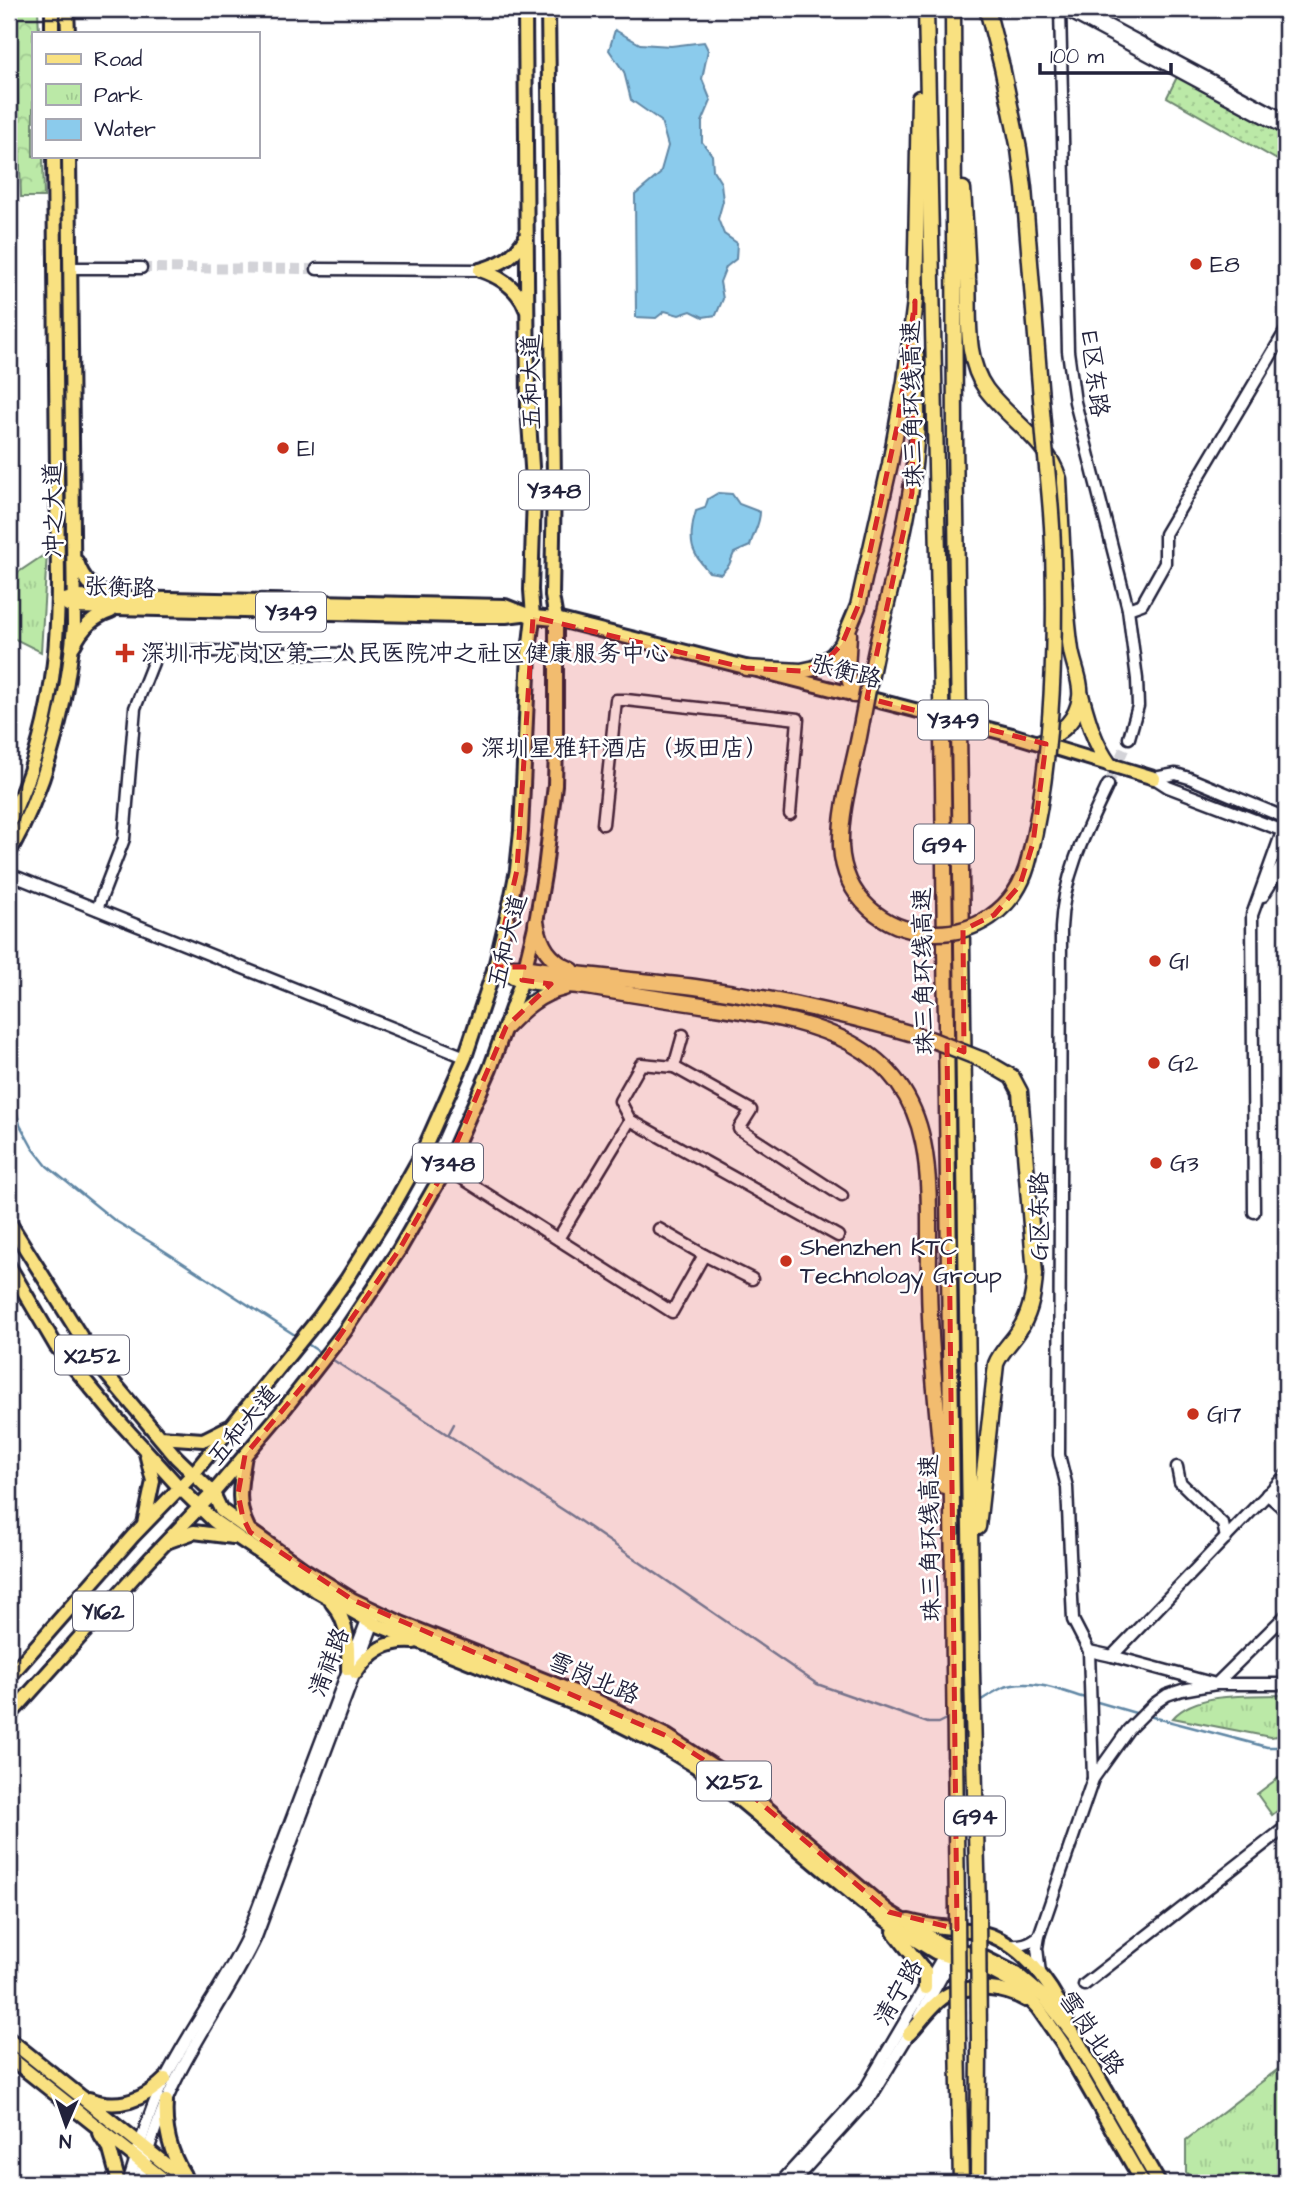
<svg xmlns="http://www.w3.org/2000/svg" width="1295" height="2192" font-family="'Architects Daughter','LXGW WenKai TC',sans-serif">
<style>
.grass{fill:url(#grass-dots);stroke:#6e8671;stroke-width:2}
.forest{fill:url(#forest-crowns);stroke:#6e8671;stroke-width:2}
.park{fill:url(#park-tufts);stroke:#6e8671;stroke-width:2}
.pitch{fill:#bbe9a7;stroke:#6e8671;stroke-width:2}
.water{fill:#8bcbec;stroke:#6187a5;stroke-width:2}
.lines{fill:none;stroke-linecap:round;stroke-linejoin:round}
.stream{stroke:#6187a5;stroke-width:2.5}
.minor-tunnel{stroke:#d3d3d8;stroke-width:10;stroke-dasharray:10 5;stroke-linecap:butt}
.minor-casing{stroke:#22223b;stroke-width:15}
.major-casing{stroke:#22223b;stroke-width:18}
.highway-casing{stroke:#22223b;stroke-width:19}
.minor{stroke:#fff;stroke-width:10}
.major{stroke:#f9e181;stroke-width:12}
.highway{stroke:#f9e181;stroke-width:14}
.major-bridge-casing{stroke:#22223b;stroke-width:18;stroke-linecap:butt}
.highway-bridge-casing{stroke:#22223b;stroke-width:19;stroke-linecap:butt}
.major-bridge{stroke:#f9e181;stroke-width:12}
.highway-bridge{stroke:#f9e181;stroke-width:14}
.marked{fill:#d62828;fill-opacity:0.2;stroke:#d62828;stroke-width:5;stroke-dasharray:14 9;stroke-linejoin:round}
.poi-dot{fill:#c8321e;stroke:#fff;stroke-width:2.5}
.labels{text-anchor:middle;stroke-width:5;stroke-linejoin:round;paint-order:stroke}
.shield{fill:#fff;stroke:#646476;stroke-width:2}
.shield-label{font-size:23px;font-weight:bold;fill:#22223b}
.poi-label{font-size:24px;fill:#22223b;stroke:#fff;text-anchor:start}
.street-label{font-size:24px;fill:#22223b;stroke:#fff}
</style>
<defs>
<pattern id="grass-dots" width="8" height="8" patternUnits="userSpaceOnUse" patternTransform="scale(1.75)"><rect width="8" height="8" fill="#bbe9a7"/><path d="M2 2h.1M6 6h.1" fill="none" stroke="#a0c891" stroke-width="1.8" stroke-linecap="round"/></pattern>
<pattern id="forest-crowns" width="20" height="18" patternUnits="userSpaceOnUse" patternTransform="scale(1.75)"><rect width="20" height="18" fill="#bbe9a7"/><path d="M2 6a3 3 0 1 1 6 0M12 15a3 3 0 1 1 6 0" fill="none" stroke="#a0c891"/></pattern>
<pattern id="park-tufts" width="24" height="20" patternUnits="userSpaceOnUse" patternTransform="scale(1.75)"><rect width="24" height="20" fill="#bbe9a7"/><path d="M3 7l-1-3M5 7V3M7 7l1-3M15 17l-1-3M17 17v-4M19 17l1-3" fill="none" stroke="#a0c891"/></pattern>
</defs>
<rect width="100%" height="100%" fill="#fff"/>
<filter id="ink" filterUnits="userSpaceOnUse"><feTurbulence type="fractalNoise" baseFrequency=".0143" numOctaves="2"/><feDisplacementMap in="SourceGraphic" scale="14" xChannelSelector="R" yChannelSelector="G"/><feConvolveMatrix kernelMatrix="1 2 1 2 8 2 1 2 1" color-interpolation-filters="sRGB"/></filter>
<g filter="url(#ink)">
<path class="grass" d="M1179,73L1286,133V165L1167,97Z"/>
<path class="forest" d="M15,9H38L39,33H33V156H43L44,197H21Z"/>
<g class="park">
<path d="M47,553L41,652L9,636V574L17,573Z"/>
<path d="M1286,1695V1735L1270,1737L1173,1718C1197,1691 1252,1696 1286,1695Z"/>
<path d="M1286,2063V2183H1194L1186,2172V2140Z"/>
</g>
<path class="pitch" d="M1286,1772V1804L1272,1815L1257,1794Z"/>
<g class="water">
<path d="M615,30L640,44L671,46L704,42L708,50L702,79L711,101L702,122V142L712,155L713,170L721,183L723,201L718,219L724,234L737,243L736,259L726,267L720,282L723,299L716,315L703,317L691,311L679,315L665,311L656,318L636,317L635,195L660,174L668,146L661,121L631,100L624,72L609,50Z"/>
<path d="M718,493L732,494L739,504L760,512C760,525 753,533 750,546L734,553L729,565L721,574L709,572C704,566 698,560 695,553C689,542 692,523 696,511L705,508L708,499Z"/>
</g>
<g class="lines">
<g class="stream">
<path d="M9,943L16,921"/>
<path d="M9,1084L20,1125L32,1147L47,1166L114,1220L152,1243L298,1337"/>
<path d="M306,1343L321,1353"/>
<path d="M330,1358L571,1515L817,1684L928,1723H938L948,1718"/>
<path d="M448,1435L454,1424"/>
<path d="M1094,1701L1139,1714"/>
<path d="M978,1702C986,1697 994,1692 1002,1688C1030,1677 1061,1691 1088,1699"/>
<path d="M1145,1715L1267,1747H1286"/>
</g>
<g class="minor-tunnel">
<path d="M141,268L317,269"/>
<path d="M1108,785L1129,738"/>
</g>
<g class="minor-casing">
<g id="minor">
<path d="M1060,9L1068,351L1075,402L1128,609L1137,679L1138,706L1129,738"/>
<path d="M1063,9L1286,129"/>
<path d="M1089,15L1286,120"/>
<path d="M71,268H141"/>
<path d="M317,269L480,270"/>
<path d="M1128,609L1142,604L1165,563V534L1286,330"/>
<path d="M1154,778L1168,787L1286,832"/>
<path d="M1154,778L1176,774L1189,778L1286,818"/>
<path d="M603,824L616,700H626L798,719L790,814"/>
<path d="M9,874L465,1057"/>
<path d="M1263,896L1286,859"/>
<path d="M97,909L124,839L135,708L158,650L345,654"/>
<path d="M674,1067L751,1110L739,1129L842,1196"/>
<path d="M630,1120L620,1101L641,1064L674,1067L683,1035"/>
<path d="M446,1168L672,1312L704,1255L659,1229"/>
<path d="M1254,1212L1252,915L1286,821"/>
<path d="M558,1239L630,1120L838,1236"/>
<path d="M704,1255L752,1279"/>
<path d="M1177,1467L1180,1482L1223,1524L1226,1538"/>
<path d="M1267,1494L1286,1511"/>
<path d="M1089,1651L1112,1656L1212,1683"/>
<path d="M1112,1656L1286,1475"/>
<path d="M1216,1684L1286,1615"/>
<path d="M1093,1779L1089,1651L1073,1620L1067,1487L1059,1455L1061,928C1063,876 1086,831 1108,785"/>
<path d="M1008,1945C1021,1946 1029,1944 1039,1936"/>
<path d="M1040,1973L1037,1948L1039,1936L1093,1779L1128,1730L1154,1704L1167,1695L1182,1690L1216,1684H1286"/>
<path d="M1084,1985L1286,1827"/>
<path d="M920,2016L952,1958L953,1952"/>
<path d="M128,2183C139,2149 148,2113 164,2081C188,2032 222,1988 246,1939L367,1620L370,1616"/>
<path d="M138,2183C149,2147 160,2111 177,2078C201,2030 233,1986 256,1937L375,1619"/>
<path d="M780,2183L864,2091L944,1955L947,1953"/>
<path d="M792,2183L872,2095L912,2029"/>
</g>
</g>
<g class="major-casing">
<g id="major">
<path d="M52,9V33"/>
<path d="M67,9L68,33"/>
<path d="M480,270C501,277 518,288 526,309"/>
<path d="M480,270C502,264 514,257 526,237"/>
<path d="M77,562C83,579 92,589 109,595"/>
<path d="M58,602L75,597L505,606L533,617L556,619L895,705"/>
<path d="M68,605L74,607L460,616H506L522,614"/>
<path d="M74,645C82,628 93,617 111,611"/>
<path d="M1012,735L1154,778"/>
<path d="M9,822C47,743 58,669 58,582L54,156"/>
<path d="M9,853C49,782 67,706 74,626L69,156"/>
<path d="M9,1222L98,1364L176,1457L213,1493L221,1510L302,1568L353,1600L401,1623L597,1701L667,1736L730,1777L889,1912L941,1944L985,1958L1017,1974L1045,1998L1076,2038L1159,2183"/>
<path d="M9,1266L56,1346L118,1420L179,1487L214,1521L240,1539L317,1591L375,1624L593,1711L664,1747L694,1765L723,1786L862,1902L904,1933L935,1952L989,1970L1015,1984L1038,2008L1063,2044L1143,2183"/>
<path d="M160,1437L203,1440L227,1428"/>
<path d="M245,1455C241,1481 235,1503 248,1528"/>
<path d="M144,1524L153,1481L146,1453"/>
<path d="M169,1541L194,1532L233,1537"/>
<path d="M332,1603C348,1621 349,1646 348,1669"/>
<path d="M356,1673C370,1651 387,1640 414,1642"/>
<path d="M9,1677L133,1536L193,1474L319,1318L347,1279L393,1206L421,1156L465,1057L495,967L511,900L517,870L521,831L529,652L533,617L531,590L534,496L528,407L525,9"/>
<path d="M9,1716L150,1559L213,1493L285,1408L345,1331L399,1250L446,1168L490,1069L522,980L536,922L545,869L555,785L556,742V619L552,596L554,480L548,9"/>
<path d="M909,1921C932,1928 956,1927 980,1932C1021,1942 1050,1982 1067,2018"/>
<path d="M894,1932L925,1971V1988"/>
<path d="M909,2034C921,2022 933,2002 949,1994C970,1984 1006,1988 1026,2000"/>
<path d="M9,2039L189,2183"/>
<path d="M9,2057L168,2183"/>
<path d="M89,2099C118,2110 144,2100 165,2079"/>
<path d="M166,2101C164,2128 169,2151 184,2175"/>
<path d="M99,2133L110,2150L119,2183"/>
</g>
</g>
<g class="highway-casing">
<g id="highway">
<path d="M926,9L943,785L957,1908"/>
<path d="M953,9L955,437L972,1672L978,1909"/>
<path d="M987,9L1002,67"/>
<path d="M963,189C965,219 967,249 968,280C970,314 964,359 986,389C1009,420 1047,440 1059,479C1062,535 1063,593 1071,650C1073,664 1082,682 1080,697C1077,720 1061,734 1040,742"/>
<path d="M916,355L917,416"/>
<path d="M849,634L847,672L854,695"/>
<path d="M746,668L801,671L815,668L833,655L842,644L858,606L890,464L905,381L915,301L919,98"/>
<path d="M1081,695C1088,720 1094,743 1109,764"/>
<path d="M536,922C540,945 549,961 572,970"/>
<path d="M495,967C504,971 514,978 524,980C544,985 566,984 587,987C634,995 681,1002 729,1009C816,1023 903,1042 923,1142C932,1184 928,1241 929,1285C930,1352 938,1419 944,1486"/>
<path d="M500,967H524C581,976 638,980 695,987C774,998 854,1016 930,1039"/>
<path d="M506,1027C523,1009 539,994 564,988"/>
<path d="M978,1527L996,1364C1001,1351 1011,1343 1018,1332C1030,1315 1034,1295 1035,1274L1020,1092L1012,1077L983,1060"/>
<path d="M958,2039L961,2183"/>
<path d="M978,2183L979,2042"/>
</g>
</g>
<use href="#minor" class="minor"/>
<use href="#major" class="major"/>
<use href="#highway" class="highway"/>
<g class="major-bridge-casing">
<path id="major-bridge" d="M895,705L1012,735"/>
</g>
<g class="highway-bridge-casing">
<g id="highway-bridge">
<path d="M917,416C916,497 896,563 878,641C871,673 865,705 859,737C852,772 840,810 841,846C847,953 1004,966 1029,859C1053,761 1056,649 1053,548C1052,506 1046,465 1043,423C1037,345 1030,266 1024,188L1019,149L1002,67"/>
<path d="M930,1039L983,1060"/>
<path d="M957,1908L958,2039"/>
<path d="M978,1909L979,2042"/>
</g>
</g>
<use href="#major-bridge" class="major-bridge"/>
<use href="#highway-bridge" class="highway-bridge"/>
</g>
</g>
<path class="marked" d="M915,301L912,493L867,698L1046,744L1033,843L1020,885L994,915L963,930L964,1052L947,1045L957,1929L889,1912L730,1777L667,1736L353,1600L250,1532L243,1518L238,1494L245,1455L316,1370L399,1250L446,1168L506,1027L551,984L522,980L524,967H495L517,870L533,617L746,668L801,671L823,664L842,644L858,606L897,427Z"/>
<g class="poi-dot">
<circle cx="1196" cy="264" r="7"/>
<circle cx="283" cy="448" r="7"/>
<path d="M121.5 642.5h7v7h7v7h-7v7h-7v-7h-7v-7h7z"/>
<circle cx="467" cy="748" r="7"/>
<circle cx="1155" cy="961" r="7"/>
<circle cx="1154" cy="1063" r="7"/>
<circle cx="1156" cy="1163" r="7"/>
<circle cx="786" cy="1261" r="7"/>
<circle cx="1193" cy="1414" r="7"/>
</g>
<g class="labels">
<g class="shield">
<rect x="519" y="470.5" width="70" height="39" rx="5"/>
<rect x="256" y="592.5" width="70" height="39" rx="5"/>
<rect x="918" y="700.5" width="70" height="39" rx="5"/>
<rect x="914" y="824.5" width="60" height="39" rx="5"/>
<rect x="413" y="1143.5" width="70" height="39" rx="5"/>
<rect x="55" y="1335.5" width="74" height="39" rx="5"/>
<rect x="73" y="1591.5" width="60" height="39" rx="5"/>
<rect x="697" y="1761.5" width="74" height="39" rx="5"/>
<rect x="945" y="1796.5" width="60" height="39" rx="5"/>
</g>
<g class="shield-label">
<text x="554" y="498">Y348</text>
<text x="291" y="620">Y349</text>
<text x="953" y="728">Y349</text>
<text x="944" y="852">G94</text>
<text x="448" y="1171">Y348</text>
<text x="92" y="1363">X252</text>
<text x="103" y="1619">Y162</text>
<text x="734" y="1789">X252</text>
<text x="975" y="1824">G94</text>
</g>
<g class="poi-label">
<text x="1210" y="272">E8</text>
<text x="297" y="456">E1</text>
<text x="141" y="661">深圳市龙岗区第二人民医院冲之社区健康服务中心</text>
<text x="481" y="756">深圳星雅轩酒店（坂田店）</text>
<text x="1169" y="969">G1</text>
<text x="1168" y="1071">G2</text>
<text x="1170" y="1171">G3</text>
<text x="800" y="1255">Shenzhen KTC<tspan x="800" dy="28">Technology Group</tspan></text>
<text x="1207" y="1422">G17</text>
</g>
<g class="street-label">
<text transform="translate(1095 374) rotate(83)" y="8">E区东路</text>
<text transform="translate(531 382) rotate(-91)" y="8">五和大道</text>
<text transform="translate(912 404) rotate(-91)" y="8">珠三角环线高速</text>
<text transform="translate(53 510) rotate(-91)" y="8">冲之大道</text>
<text transform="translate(120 587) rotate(2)" y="8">张衡路</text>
<text transform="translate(846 671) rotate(14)" y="8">张衡路</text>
<text transform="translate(507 941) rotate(-76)" y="8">五和大道</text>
<text transform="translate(923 971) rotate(-91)" y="8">珠三角环线高速</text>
<text transform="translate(1039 1216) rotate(-90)" y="8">G区东路</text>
<text transform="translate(243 1425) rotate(-50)" y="8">五和大道</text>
<text transform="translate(930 1538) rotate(-91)" y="8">珠三角环线高速</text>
<text transform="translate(329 1662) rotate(-69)" y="8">清祥路</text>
<text transform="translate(594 1678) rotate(23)" y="8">雪岗北路</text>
<text transform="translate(898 1992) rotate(-60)" y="8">清宁路</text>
<text transform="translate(1092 2033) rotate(56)" y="8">雪岗北路</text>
</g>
</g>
<rect width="1295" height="2192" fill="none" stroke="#fff" stroke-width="35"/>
<rect x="18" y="18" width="1260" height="2157" fill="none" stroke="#22223b" stroke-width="2.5" filter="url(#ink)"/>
<rect x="32" y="32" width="228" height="126" fill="#ffffff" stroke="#a7a7b1" stroke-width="2"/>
<rect x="46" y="54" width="35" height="10" fill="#f9e181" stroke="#a7a7b1" stroke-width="2"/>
<text x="94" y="66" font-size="21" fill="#22223b">Road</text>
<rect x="46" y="84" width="35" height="21" fill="url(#park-tufts)" stroke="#a7a7b1" stroke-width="2"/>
<text x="94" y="102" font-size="21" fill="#22223b">Park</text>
<rect x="46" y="119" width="35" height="21" fill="#8bcbec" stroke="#a7a7b1" stroke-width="2"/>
<text x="94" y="136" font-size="21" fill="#22223b">Water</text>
<g transform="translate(66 2125) rotate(182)" stroke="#ffffff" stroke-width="5" paint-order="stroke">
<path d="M0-5L12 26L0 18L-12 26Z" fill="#22223b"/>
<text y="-10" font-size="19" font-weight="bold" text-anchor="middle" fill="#22223b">N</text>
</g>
<path d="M1040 63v10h131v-10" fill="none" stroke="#22223b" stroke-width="3.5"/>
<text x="1050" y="63" font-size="21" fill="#22223b" stroke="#ffffff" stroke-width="5" paint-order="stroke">100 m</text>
</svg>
